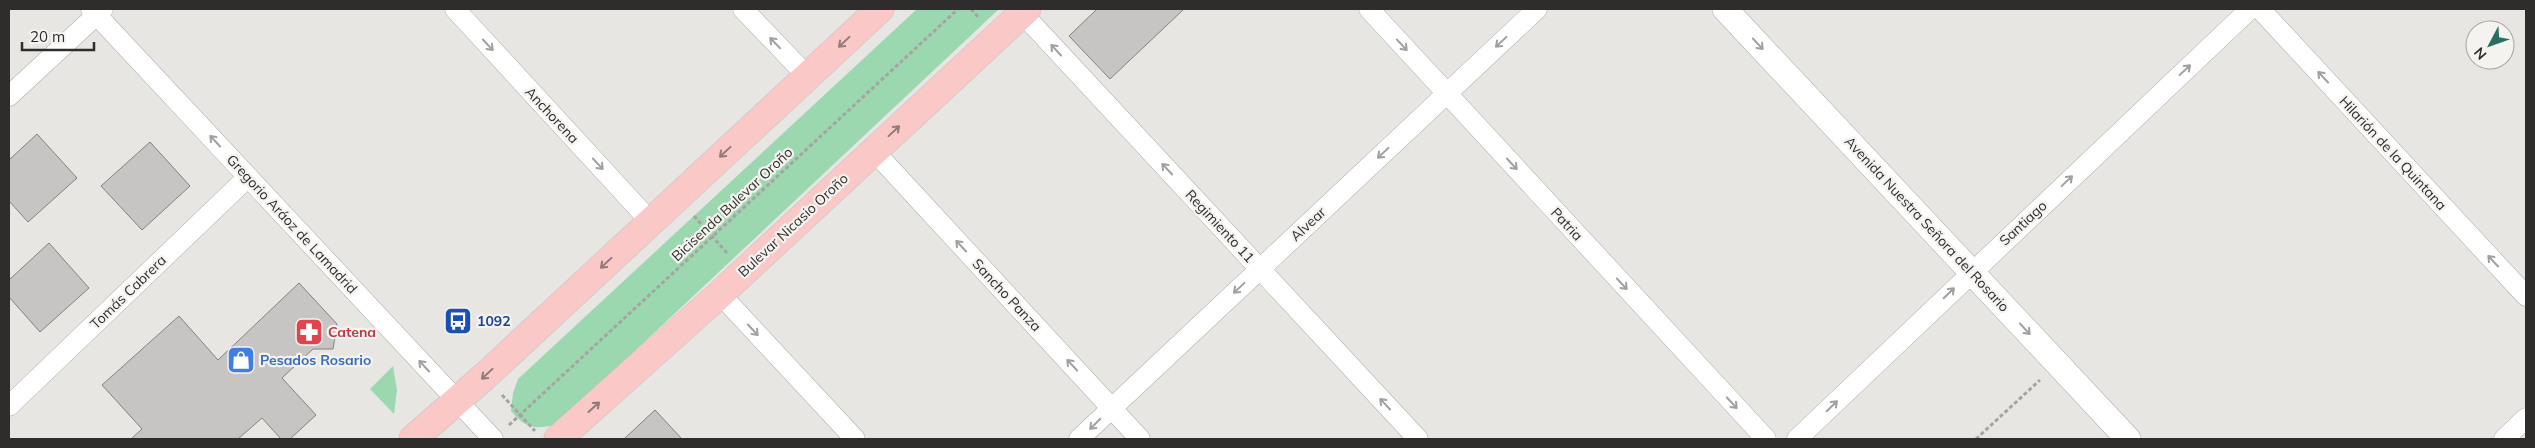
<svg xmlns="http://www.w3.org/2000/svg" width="2535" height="448" font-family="Mulish,sans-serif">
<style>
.green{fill:#9bd8af}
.building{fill:#c7c5c3;stroke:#84827f}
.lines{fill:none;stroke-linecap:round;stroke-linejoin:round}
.minor-casing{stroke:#afadaa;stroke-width:21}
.tertiary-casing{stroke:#afadaa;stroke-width:26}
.primary-casing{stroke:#c4c4c4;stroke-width:29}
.path{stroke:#a6a4a2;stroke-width:3;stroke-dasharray:4 2.5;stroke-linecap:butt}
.minor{stroke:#fff;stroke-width:20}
.tertiary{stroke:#fff;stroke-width:25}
.primary{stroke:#fac8c7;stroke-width:28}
.oneway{stroke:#947a7a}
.oneway2{stroke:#a1a0a0}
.labels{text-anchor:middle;stroke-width:4.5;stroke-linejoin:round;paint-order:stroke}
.street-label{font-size:14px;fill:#2e2d2c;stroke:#f5f3f0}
.transit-label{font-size:14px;font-weight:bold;fill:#164399;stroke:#f5f3f0;text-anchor:start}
.health-label{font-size:14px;font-weight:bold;fill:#be3a42;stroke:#f5f3f0;text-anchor:start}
.shop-label{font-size:14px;font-weight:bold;fill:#366cbe;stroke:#f5f3f0;text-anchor:start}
</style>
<rect width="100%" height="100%" fill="#e8e6e3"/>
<g class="green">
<path d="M917,9H999L556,425C534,429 526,429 511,411L513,393L518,379Z"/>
<path d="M393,366L397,390L394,414L370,389Z"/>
</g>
<g class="building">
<path d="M1097,9H1184L1110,79L1069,36Z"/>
<path d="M37,134L77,178L28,222L9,201V160Z"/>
<path d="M150,142L190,186L142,230L101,186Z"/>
<path d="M49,243L89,288L40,332L9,297V280Z"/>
<path d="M299,283L337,324L333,349H313L282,378L316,415L290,439H281L262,418L238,439H131L142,429L102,385L179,316L218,360Z"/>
<path d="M655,410L682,439H624Z"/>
</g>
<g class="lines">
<g class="minor-casing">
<g id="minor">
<path d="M91,9L493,439"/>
<path d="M455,9L650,221"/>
<path d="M743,9L807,76"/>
<path d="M1369,9L1766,439"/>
<path d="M2260,9L2526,296"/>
<path d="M1022,13L1418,439"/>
<path d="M9,96L103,9"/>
<path d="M873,150L1140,439"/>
<path d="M720,294L855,439"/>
<path d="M9,406L248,177"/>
<path d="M1079,439L1537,9"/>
<path d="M1797,439L2250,9"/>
<path d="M2504,439L2526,418"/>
</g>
</g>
<g class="tertiary-casing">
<path id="tertiary" d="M1725,9L2128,439"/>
</g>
<g class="primary-casing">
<g id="primary">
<path d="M413,439L485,376L880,9"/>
<path d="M558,439L720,294L1027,9"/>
</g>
</g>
<g class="path">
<path d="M971,9L979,18"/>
<path d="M694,216L728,254"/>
<path d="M502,395L535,431"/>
<path d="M509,425L958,9"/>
<path d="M1976,439L2040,380"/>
</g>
<use href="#minor" class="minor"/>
<use href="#tertiary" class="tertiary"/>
<use href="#primary" class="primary"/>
</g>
<defs><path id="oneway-shaft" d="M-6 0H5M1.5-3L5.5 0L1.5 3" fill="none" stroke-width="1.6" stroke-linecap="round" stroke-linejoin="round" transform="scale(1.25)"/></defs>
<g class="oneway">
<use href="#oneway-shaft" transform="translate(844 42) rotate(137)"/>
<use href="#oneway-shaft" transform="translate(894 131) rotate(-43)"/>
<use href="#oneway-shaft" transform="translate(725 152) rotate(137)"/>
<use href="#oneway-shaft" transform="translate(606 263) rotate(137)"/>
<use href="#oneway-shaft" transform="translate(487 374) rotate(137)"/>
<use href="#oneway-shaft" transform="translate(594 407) rotate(-42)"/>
</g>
<g class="oneway2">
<use href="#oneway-shaft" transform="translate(1501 42) rotate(137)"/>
<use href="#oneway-shaft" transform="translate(775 43) rotate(-134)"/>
<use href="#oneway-shaft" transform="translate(1758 44) rotate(47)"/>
<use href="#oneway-shaft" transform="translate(488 45) rotate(47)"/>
<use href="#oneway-shaft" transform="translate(1402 45) rotate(47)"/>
<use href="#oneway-shaft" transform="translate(1056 50) rotate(-133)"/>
<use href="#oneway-shaft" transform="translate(2185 70) rotate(-43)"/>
<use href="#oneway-shaft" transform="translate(2323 77) rotate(-133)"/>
<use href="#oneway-shaft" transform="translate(215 141) rotate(-133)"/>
<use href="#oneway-shaft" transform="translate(1383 153) rotate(137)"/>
<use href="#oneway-shaft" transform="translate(598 164) rotate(47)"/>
<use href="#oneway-shaft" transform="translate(1512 164) rotate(47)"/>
<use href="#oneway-shaft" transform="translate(1167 169) rotate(-133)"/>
<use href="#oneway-shaft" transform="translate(2067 181) rotate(-43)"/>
<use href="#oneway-shaft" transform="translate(961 246) rotate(-133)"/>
<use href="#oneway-shaft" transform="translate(2493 261) rotate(-133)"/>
<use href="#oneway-shaft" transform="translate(1622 284) rotate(47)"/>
<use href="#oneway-shaft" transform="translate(1239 288) rotate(137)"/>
<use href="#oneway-shaft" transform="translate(1949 293) rotate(-44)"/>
<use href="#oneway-shaft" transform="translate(2025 329) rotate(47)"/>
<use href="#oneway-shaft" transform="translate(753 330) rotate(47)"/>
<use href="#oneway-shaft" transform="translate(1072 365) rotate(-133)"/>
<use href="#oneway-shaft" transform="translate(424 366) rotate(-133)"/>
<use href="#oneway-shaft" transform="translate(1732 403) rotate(47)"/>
<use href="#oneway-shaft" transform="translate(1385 404) rotate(-133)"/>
<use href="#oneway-shaft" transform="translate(1832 406) rotate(-44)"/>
<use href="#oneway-shaft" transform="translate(1095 424) rotate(135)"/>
</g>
<defs>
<g id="bus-square" transform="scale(1.4375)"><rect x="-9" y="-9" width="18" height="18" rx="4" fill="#1a4fb4" stroke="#f5f3f0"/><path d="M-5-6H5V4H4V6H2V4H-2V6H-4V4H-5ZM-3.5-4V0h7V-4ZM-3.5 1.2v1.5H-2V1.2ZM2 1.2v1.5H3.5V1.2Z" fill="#fff"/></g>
<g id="pharmacy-square" transform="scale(1.4375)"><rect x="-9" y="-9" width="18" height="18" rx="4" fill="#e0444e" stroke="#f5f3f0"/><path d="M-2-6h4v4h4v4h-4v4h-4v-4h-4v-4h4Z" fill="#fff"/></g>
<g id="shop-square" transform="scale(1.4375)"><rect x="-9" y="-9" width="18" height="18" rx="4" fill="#3f7fe0" stroke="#f5f3f0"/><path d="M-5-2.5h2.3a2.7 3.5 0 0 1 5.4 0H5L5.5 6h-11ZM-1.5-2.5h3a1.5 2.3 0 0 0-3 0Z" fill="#fff"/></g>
</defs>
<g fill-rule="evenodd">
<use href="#bus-square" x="458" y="321"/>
<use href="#pharmacy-square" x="309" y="332"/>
<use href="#shop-square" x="241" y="360"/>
</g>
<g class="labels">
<g class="street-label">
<text transform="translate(552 115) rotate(47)" y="5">Anchorena</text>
<text transform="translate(2393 153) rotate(47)" y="5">Hilarión de la Quintana</text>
<text transform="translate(732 204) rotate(-43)" y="5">Bicisenda Bulevar Oroño</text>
<text transform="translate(2023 223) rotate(-43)" y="5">Santiago</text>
<text transform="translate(292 224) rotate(47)" y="5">Gregorio Aráoz de Lamadrid</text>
<text transform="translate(1308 224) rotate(-43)" y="5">Alvear</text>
<text transform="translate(1567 224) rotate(47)" y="5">Patria</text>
<text transform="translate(1927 224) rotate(47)" y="5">Avenida Nuestra Señora del Rosario</text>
<text transform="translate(793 225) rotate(-43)" y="5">Bulevar Nicasio Oroño</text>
<text transform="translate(1220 226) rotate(47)" y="5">Regimiento 11</text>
<text transform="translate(128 292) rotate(-44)" y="5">Tomás Cabrera</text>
<text transform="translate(1007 295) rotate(47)" y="5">Sancho Panza</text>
</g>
<g class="transit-label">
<text x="477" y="326">1092</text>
</g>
<g class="health-label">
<text x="328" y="337">Catena</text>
</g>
<g class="shop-label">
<text x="260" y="365">Pesados Rosario</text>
</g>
</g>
<rect width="2535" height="448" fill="none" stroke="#2e2d2c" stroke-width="20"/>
<g transform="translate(2490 45) rotate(229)"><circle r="24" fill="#f5f3f0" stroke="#a5a4a2"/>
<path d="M0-4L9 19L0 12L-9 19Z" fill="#296e61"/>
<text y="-8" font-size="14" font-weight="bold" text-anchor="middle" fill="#2e2d2c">N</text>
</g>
<path d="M22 42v8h72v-8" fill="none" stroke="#2e2d2c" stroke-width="2.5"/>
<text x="30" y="42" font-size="15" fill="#2e2d2c" stroke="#f5f3f0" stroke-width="4" paint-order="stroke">20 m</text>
</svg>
